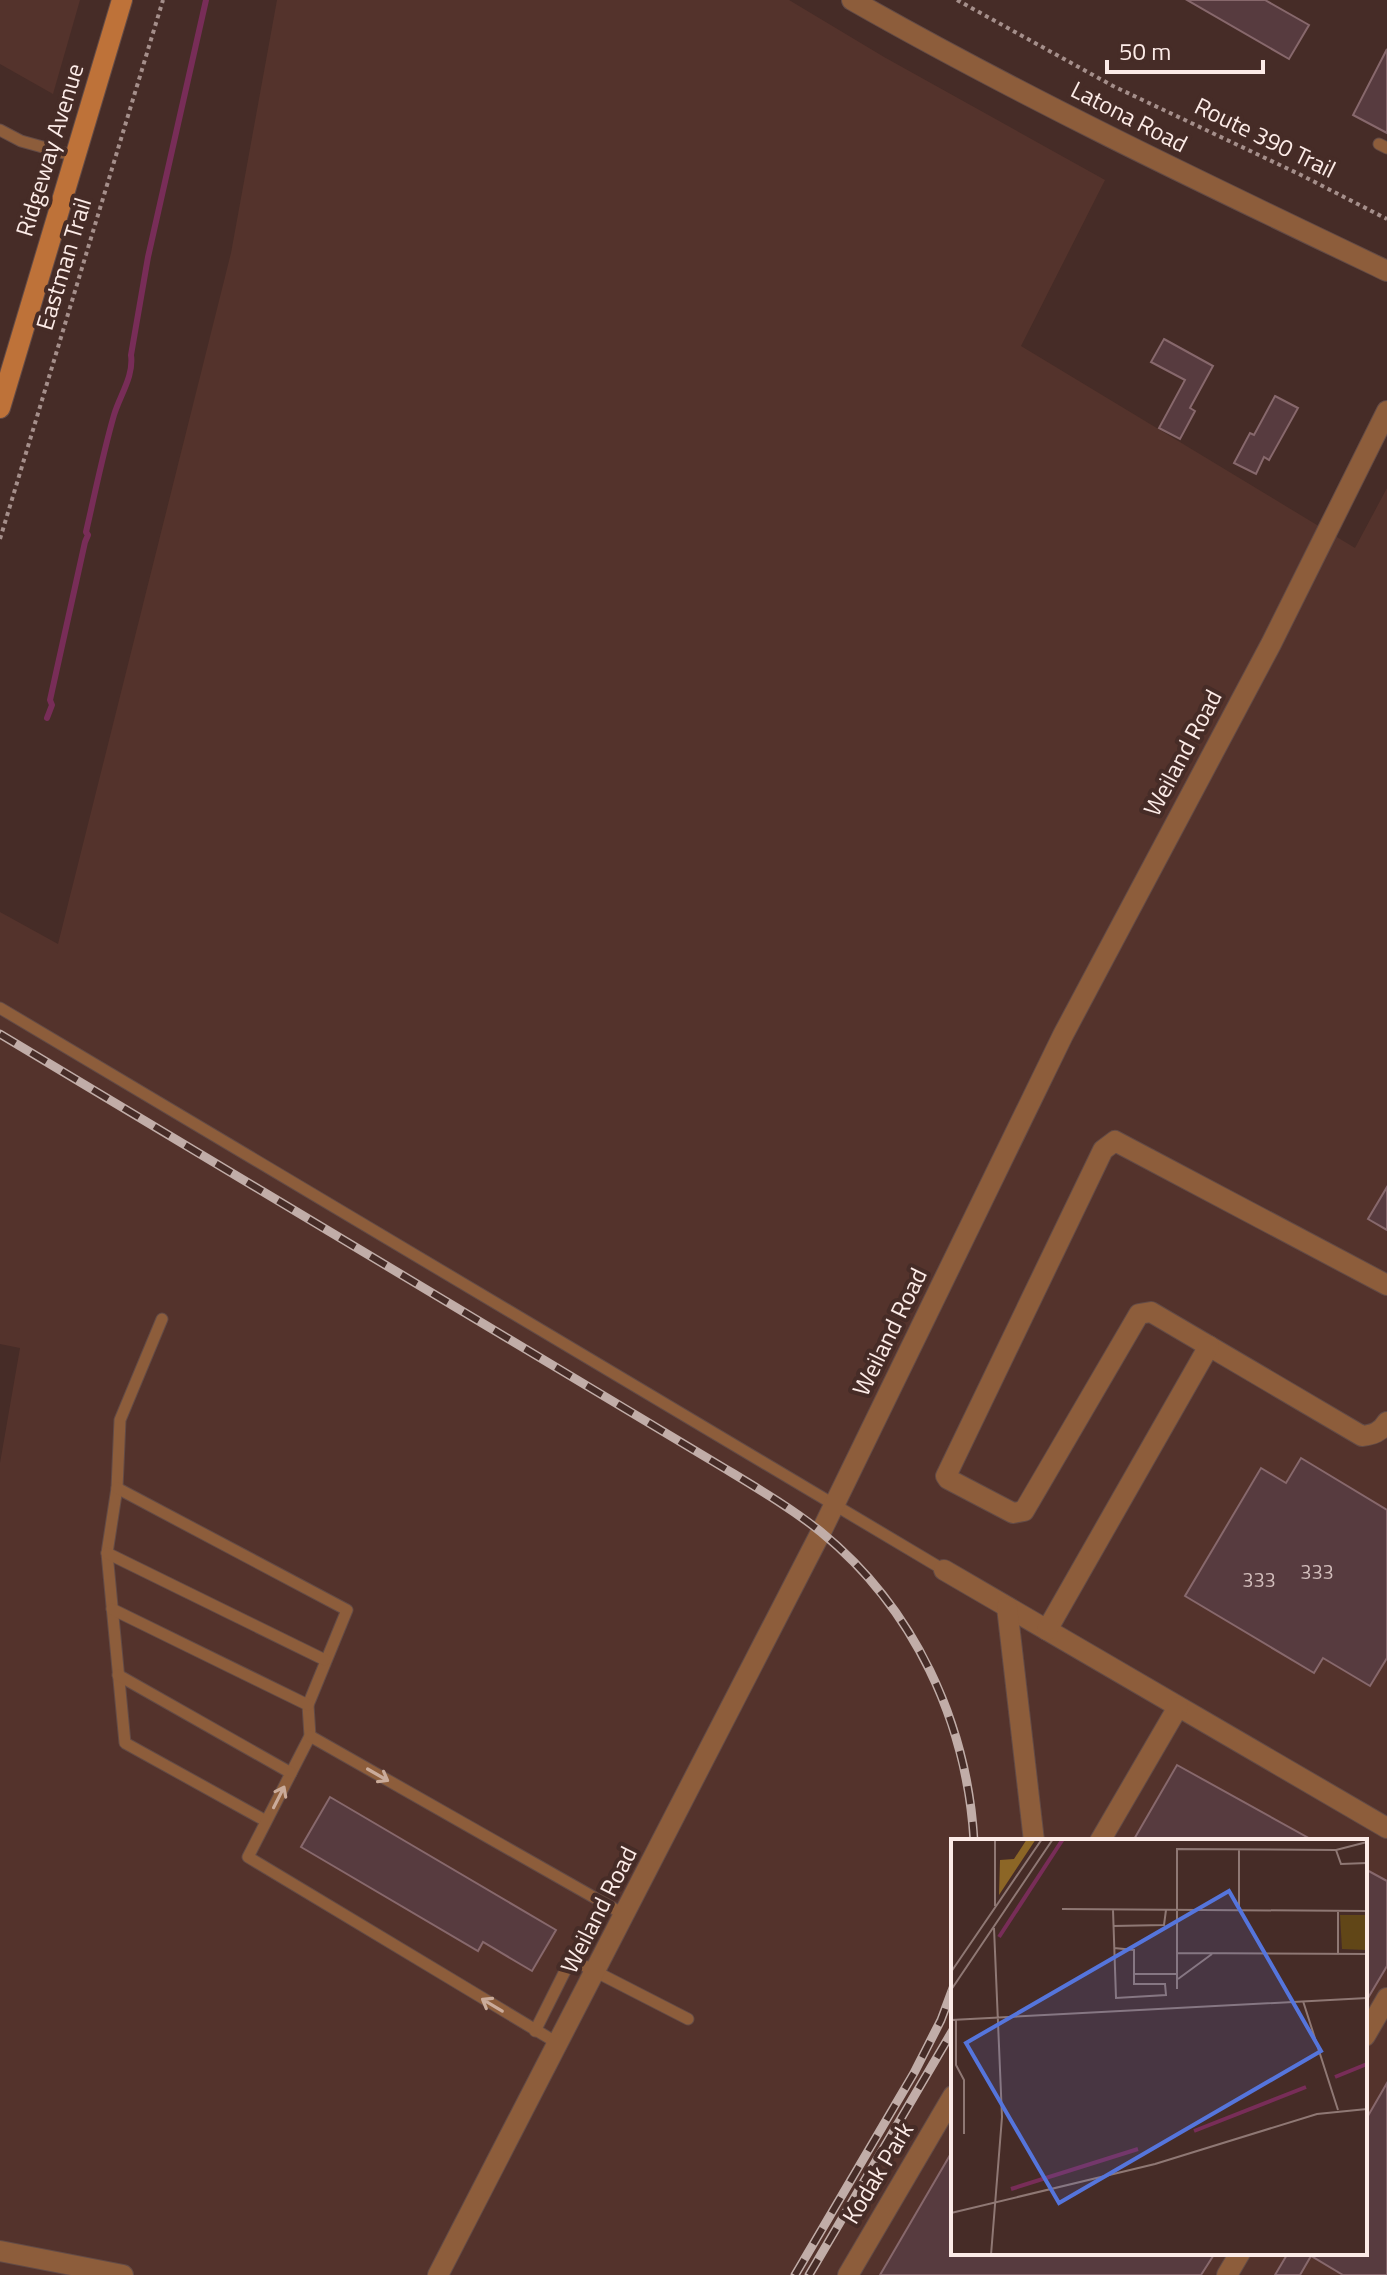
<svg xmlns="http://www.w3.org/2000/svg" width="1387" height="2275" font-family="'Titillium Web',sans-serif">
<style>
.built{fill:#54332c;fill-rule:evenodd}
.lines{fill:none;stroke-linecap:round;stroke-linejoin:round}
.stream{stroke:#782d58;stroke-width:6}
.building{fill:#573b3f;stroke:#87686c;stroke-width:2}
.service-casing{stroke:#634b46;stroke-width:13}
.minor-casing{stroke:#634b46;stroke-width:22}
.tertiary-casing{stroke:#634b46;stroke-width:22}
.secondary-casing{stroke:#634b46;stroke-width:22}
.path{stroke:#a58f8b;stroke-width:4;stroke-dasharray:4 4;stroke-linecap:butt}
.service{stroke:#8d5d3b;stroke-width:11}
.minor{stroke:#8d5d3b;stroke-width:20}
.tertiary{stroke:#8d5d3b;stroke-width:20}
.secondary{stroke:#be7239;stroke-width:20}
.rail-casing{stroke:#c1ada8;stroke-width:9}
.rail{stroke:#462c27;stroke-width:6;stroke-dasharray:18;stroke-linecap:butt}
.oneway{stroke:#caab9a}
.labels{text-anchor:middle;stroke-width:8;stroke-linejoin:round;paint-order:stroke}
.number-label{font-size:20px;fill:#d3bfbd}
.street-label{font-size:24px;fill:#fcebe7;stroke:#462c27}
.inset-river{fill:none;stroke:#782d58;stroke-width:4}
.inset-road{fill:none;stroke:#8f7874;stroke-width:2}
.view{fill:#5575dc;fill-opacity:0.15;stroke:#5575dc;stroke-width:4}
.inset-edge{fill:none;stroke:#fcebe7;stroke-width:4}
</style>
<rect width="100%" height="100%" fill="#462c27"/>
<g class="built">
<path d="M0,0H80L53,94L0,64Z"/>
<path d="M277,0H789L884,57L1105,180L1021,346L1355,548L1387,488V2275H0V1463L20,1348L0,1344V912L58,944L231,253ZM953,1841H1365V2253H953Z"/>
</g>
<g class="lines">
<path class="stream" d="M47,718L52,705L50,700L85,542L88,535L86,532C95,493 103,453 114,415C120,395 134,376 131,355L148,257L206,0"/>
</g>
<g class="building">
<path d="M1187,0H1265L1309,25L1289,59Z"/>
<path d="M1387,49V133L1353,115Z"/>
<path d="M1164,339L1213,366L1190,408L1195,411L1180,439L1159,428L1185,380L1151,362Z"/>
<path d="M1275,396L1298,408L1269,460L1264,457L1256,474L1234,463L1250,433L1254,435Z"/>
<path d="M1387,1187V1230L1368,1219Z"/>
<path d="M1301,1458L1387,1510V1658L1370,1686L1323,1658L1314,1673L1185,1596L1261,1468L1286,1483Z"/>
<path d="M1177,1765L1314,1841H1133Z"/>
<path d="M330,1797L556,1930L532,1971L483,1942L478,1951L301,1847Z"/>
<path d="M1365,1869L1387,1881V1966L1365,2003Z"/>
<path d="M1387,2083V2275H1343L1311,2256L1300,2275H1275L1288,2253H1365V2121Z"/>
<path d="M953,2150V2253H1215L1201,2275H880Z"/>
</g>
<g class="lines">
<g class="service-casing">
<g id="service">
<path d="M0,130L21,141L75,156"/>
<path d="M1379,144L1387,148"/>
<path d="M0,1008L944,1570"/>
<path d="M162,1319L120,1420L117,1488L107,1553L125,1743L266,1821"/>
<path d="M117,1488L347,1610L308,1705L310,1736L248,1857L559,2044"/>
<path d="M107,1553L325,1660"/>
<path d="M112,1609L308,1705"/>
<path d="M118,1675L291,1773"/>
<path d="M310,1736L625,1915"/>
<path d="M535,2031L571,1959L688,2019"/>
</g>
</g>
<g class="minor-casing">
<g id="minor">
<path d="M1387,1285L1115,1141L1103,1150L946,1476L948,1479L1013,1513L1024,1511L1139,1314L1151,1312L1362,1436C1373,1435 1381,1432 1387,1422"/>
<path d="M944,1570L1387,1828"/>
<path d="M1007,1607L1034,1841"/>
<path d="M1047,1630L1209,1346"/>
<path d="M1100,1841L1178,1707"/>
<path d="M1365,2036L1387,1998"/>
<path d="M0,2251L123,2275"/>
<path d="M438,2275L821,1532L1063,1035L1271,644L1387,411"/>
<path d="M848,2275L953,2096"/>
<path d="M1227,2275L1240,2253"/>
</g>
</g>
<g class="tertiary-casing">
<path id="tertiary" d="M852,0C1026,99 1207,185 1387,271"/>
</g>
<g class="secondary-casing">
<path id="secondary" d="M0,408L122,0"/>
</g>
<g class="path">
<path d="M957,0L1113,86L1299,174L1387,219"/>
<path d="M0,539L163,0"/>
</g>
<use href="#service" class="service"/>
<use href="#minor" class="minor"/>
<use href="#tertiary" class="tertiary"/>
<use href="#secondary" class="secondary"/>
<g class="rail-casing">
<g id="rail">
<path d="M0,1034L724,1468C757,1488 791,1508 821,1532C914,1608 967,1722 974,1841"/>
<path d="M795,2275L914,2073L941,2020L953,1988"/>
<path d="M809,2275L953,2030"/>
</g>
</g>
<use href="#rail" class="rail"/>
</g>
<defs><path id="oneway-shaft" d="M-6 0H5M1.5-3L5.5 0L1.5 3" fill="none" stroke-width="1.6" stroke-linecap="round" stroke-linejoin="round" transform="scale(2)"/></defs>
<g class="oneway">
<use href="#oneway-shaft" transform="translate(378 1775) rotate(30)"/>
<use href="#oneway-shaft" transform="translate(279 1797) rotate(-63)"/>
<use href="#oneway-shaft" transform="translate(492 2005) rotate(-149)"/>
</g>
<g class="labels">
<g class="number-label">
<text x="1317" y="1579">333</text>
<text x="1259" y="1587">333</text>
</g>
<g class="street-label">
<text transform="translate(1129 117) rotate(27)" y="8">Latona Road</text>
<text transform="translate(1265 138) rotate(26)" y="8">Route 390 Trail</text>
<text transform="translate(50 150) rotate(-73)" y="8">Ridgeway Avenue</text>
<text transform="translate(64 264) rotate(-73)" y="8">Eastman Trail</text>
<text transform="translate(1183 753) rotate(-62)" y="8">Weiland Road</text>
<text transform="translate(890 1332) rotate(-64)" y="8">Weiland Road</text>
<text transform="translate(599 1910) rotate(-63)" y="8">Weiland Road</text>
<text transform="translate(878 2173) rotate(-59)" y="8">Kodak Park</text>
</g>
</g>
<g transform="translate(951 1839)">
<rect width="416" height="416" fill="#462c27"/>
<path d="M389,76H416V111L391,110Z" fill="#614617"/>
<path d="M76,0H85L48,56L49,21L63,20Z" fill="#8c6626"/>
<path class="inset-river" d="M48,98L112,0M384,238L416,225M243,292L355,248M60,350L187,310"/>
<path class="inset-road" d="M288,10V71M385,11L390,25L416,24M44,67V0M111,70L416,72M162,71L165,159L215,156L214,145H183V111L163,109M387,72V115M162,87L213,86L215,71M226,114L416,115M0,133L91,0M182,135H226M227,140L261,115M226,150V10L385,11L416,3M0,151L102,0M352,162L387,271M5,180V226L13,241V295M0,181L416,159M0,374L204,325L366,275L416,270M40,416L51,278L43,89"/>
<path class="view" d="M278,52L370,212L108,364L15,204Z"/>
<rect width="416" height="416" class="inset-edge"/>
</g>
<path d="M1107 60v12h156v-12" fill="none" stroke="#fcebe7" stroke-width="4"/>
<text x="1119" y="60" font-size="24" fill="#fcebe7" stroke="#462c27" stroke-width="6" paint-order="stroke">50 m</text>
</svg>
